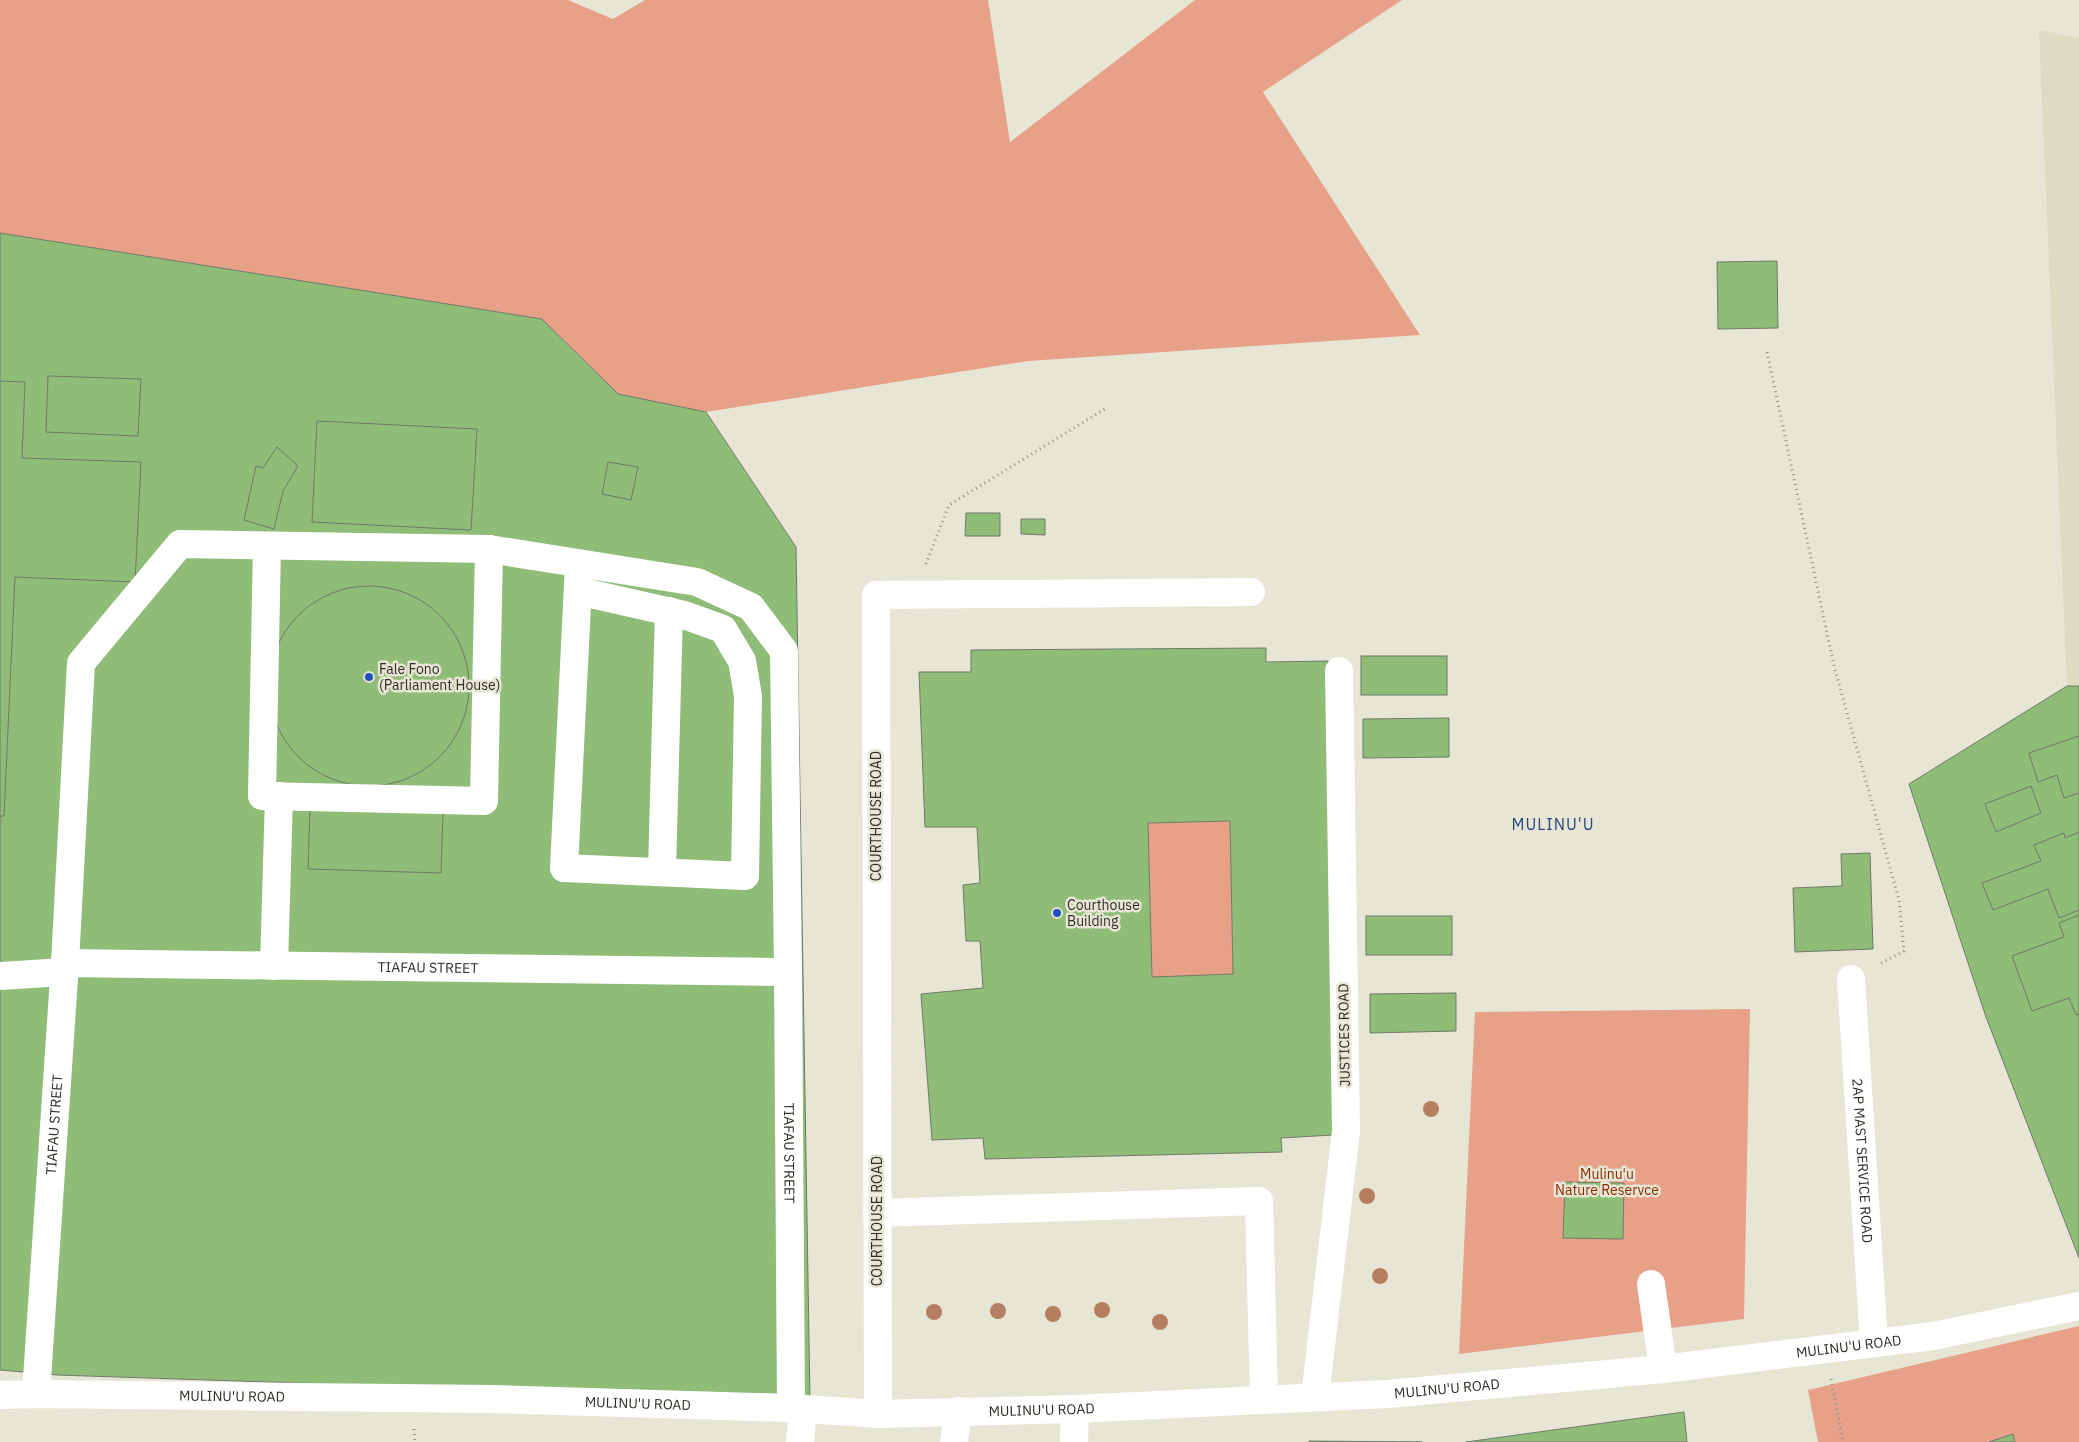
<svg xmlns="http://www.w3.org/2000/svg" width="2079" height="1442" font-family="'IBM Plex Sans',sans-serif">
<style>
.built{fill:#dddbc2}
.green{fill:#e8a189}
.building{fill:#8fbc77;stroke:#70796b;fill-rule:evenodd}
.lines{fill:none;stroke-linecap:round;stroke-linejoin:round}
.path{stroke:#919184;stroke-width:3;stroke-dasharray:1 4;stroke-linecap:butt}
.minor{stroke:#fff;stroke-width:28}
.major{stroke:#fff;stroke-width:28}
.tree{fill:#b47f61}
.poi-dot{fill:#2050bd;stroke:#e7e6d4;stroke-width:2}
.labels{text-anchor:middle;stroke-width:5;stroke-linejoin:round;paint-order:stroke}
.poi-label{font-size:14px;fill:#2e2e27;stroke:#e7e6d4;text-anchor:start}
.street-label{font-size:14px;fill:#2e2e27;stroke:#e7e6d4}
.park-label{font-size:14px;fill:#8b2b03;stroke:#e7e6d4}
.quarter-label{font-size:16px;letter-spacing:1px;fill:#2c477f;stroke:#e7e6d4}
</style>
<rect width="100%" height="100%" fill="#e7e6d4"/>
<path class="built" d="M2039,30L2079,38V686H2067Z"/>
<g class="green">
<path d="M0,0H568L613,19L645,0H988L1010,142L1195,0H1402L1263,92L1420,335L1028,361L706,412L618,394L542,319L0,233Z"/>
<path d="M1230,821L1233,974L1152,977L1148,823Z"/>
<path d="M1750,1009L1744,1319L1459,1354L1475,1012Z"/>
<path d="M2079,1326V1442H1818L1808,1390Z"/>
</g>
<g class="building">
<path d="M0,233L542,319L618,394L706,412L796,547L810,1400L57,1375L0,1370Z"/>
<path d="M1777,261L1778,328L1718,329L1717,262Z"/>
<path d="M48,376L141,379L138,436L46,432Z"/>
<path d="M0,381L25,382L22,458L141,462L135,582L15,577L4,816H0Z"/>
<path d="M317,421L477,429L471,530L312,522Z"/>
<path d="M277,447L298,466L283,491L274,529L244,520L256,466L263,468Z"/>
<path d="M608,462L638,467L631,500L602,494Z"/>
<path d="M966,513H1000V536H965Z"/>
<path d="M1021,519H1045V535L1021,534Z"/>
<circle cx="369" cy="686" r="100"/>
<path d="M1266,648V662L1328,661L1333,1135L1281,1138L1282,1152L985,1159L983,1138L932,1140L921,994L983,988L980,941H966L963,885L980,883L977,827H925L919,672H971V650ZM1230,821L1233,974L1152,977L1148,823Z"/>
<rect x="1361" y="656" width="86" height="39"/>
<path d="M2067,686H2079V1258L1986,1017L1909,784Z"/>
<path d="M1449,718V757L1363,758V719Z"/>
<path d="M2079,736V793L2064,798L2057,775L2038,782L2029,753Z"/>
<path d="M2031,786L2041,813L1996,832L1985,804Z"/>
<path d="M310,809L443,812L441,873L308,869Z"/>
<path d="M2079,832V910L2059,918L2048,889L1993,910L1982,883L2041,861L2034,845L2064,833L2065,838Z"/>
<path d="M1870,853L1873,949L1795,952L1793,888L1842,886L1841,854Z"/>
<path d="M2079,915V1014L2076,1015L2069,998L2032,1011L2012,956L2064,937L2059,923Z"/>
<rect x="1366" y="916" width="86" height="39"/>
<path d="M1456,993V1031L1370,1033V994Z"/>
<path d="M1565,1182L1624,1183L1623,1239L1563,1238Z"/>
<path d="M1684,1412L1687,1442H1466Z"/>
<path d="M2013,1434L2015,1442H1989Z"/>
<path d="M1309,1441L1422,1442H1309Z"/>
</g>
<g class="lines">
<g class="path">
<path d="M1767,352L1834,666L1899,900L1904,951L1878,965"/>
<path d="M926,564L949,505L1108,407"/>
<path d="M1831,1379L1843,1442"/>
<path d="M414,1429L415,1442"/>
</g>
<g class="minor">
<path d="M267,546L262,796L484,801L489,549"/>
<path d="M578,591L684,615L723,629L742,661L748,696L745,876L564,868L579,564"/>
<path d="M662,871L669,611"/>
<path d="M65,963L81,663L180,544L489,549L697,582L751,607L784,651L788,972"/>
<path d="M274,966L279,796"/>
<path d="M0,976L64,972"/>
<path id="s1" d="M1851,979L1874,1343"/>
<path d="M877,1213L1259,1201L1264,1400"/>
<path d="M1651,1284L1663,1369"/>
<path id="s2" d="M36,1394L65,963L788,972L791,1408"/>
<path d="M1315,1397L1346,1131L1339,671"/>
<path d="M878,1414L876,595L1251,592"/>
<path d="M800,1442L803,1409"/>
<path d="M954,1442L958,1411"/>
<path d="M1074,1442L1075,1409"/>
</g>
<path class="major" id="s3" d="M0,1395L36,1394L493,1399L791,1408L878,1414L1075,1409L1387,1394L1663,1369L1933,1336L2079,1306"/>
</g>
<g class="tree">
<circle cx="1431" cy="1109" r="8"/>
<circle cx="1367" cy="1196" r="8"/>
<circle cx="1380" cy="1276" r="8"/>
<circle cx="1102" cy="1310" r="8"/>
<circle cx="998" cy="1311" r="8"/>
<circle cx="934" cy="1312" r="8"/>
<circle cx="1053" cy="1314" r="8"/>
<circle cx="1160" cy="1322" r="8"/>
</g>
<g class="poi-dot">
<circle cx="369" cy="677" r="5"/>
<circle cx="1057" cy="913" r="5"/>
</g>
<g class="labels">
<g class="poi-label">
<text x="379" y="674">Fale Fono<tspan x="379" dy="16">(Parliament House)</tspan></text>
<text x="1067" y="910">Courthouse<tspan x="1067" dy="16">Building</tspan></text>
</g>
<g class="street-label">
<text transform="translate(876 816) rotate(-90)" y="5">COURTHOUSE ROAD</text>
<text dy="5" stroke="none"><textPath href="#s2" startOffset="795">TIAFAU STREET</textPath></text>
<text transform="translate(1344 1035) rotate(-91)" y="5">JUSTICES ROAD</text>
<text dy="5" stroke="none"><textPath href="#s2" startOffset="270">TIAFAU STREET</textPath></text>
<text dy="5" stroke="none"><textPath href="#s2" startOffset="1336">TIAFAU STREET</textPath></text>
<text dy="5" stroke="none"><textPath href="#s1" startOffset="182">2AP MAST SERVICE ROAD</textPath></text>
<text transform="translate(877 1221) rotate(-90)" y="5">COURTHOUSE ROAD</text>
<text dy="5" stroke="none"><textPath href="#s3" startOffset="1852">MULINU'U ROAD</textPath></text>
<text dy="5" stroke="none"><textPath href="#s3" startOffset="1448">MULINU'U ROAD</textPath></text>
<text dy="5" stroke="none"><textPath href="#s3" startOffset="232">MULINU'U ROAD</textPath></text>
<text dy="5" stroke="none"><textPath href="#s3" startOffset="638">MULINU'U ROAD</textPath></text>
<text dy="5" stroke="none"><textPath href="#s3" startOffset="1042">MULINU'U ROAD</textPath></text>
</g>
<g class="park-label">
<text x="1607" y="1179">Mulinu'u<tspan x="1607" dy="16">Nature Reservce</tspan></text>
</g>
<g class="quarter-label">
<text x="1553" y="830">MULINU'U</text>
</g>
</g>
</svg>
